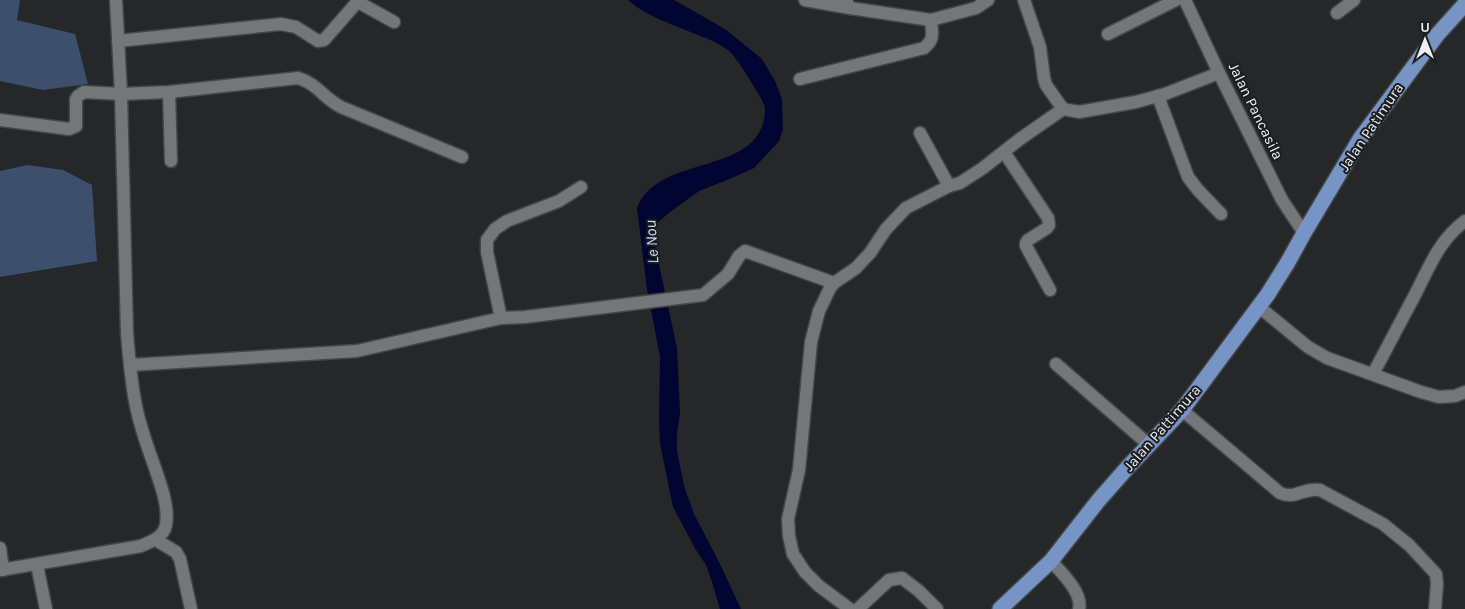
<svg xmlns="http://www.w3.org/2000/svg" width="1465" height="609" font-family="Karla,sans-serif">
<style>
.green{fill:#3d4f6d}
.water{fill:#000531}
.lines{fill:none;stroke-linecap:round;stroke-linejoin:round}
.minor-casing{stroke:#444648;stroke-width:15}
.major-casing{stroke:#444648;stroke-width:18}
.minor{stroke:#747679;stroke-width:12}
.major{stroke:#7694c5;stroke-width:15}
.labels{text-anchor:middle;stroke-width:4;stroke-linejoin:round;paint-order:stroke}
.street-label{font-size:15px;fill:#eeeff1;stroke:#1b1d20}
.water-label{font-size:16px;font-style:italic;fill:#cadefd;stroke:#1b1d20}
</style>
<rect width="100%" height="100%" fill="#252729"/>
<g class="green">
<path d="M0,0H20L17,20L75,34L88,84L43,90L0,81Z"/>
<path d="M28,165L63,170L92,185L97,261L0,277V171Z"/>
</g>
<path class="water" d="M628,0H674L725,29L762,59L775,81L782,99L783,130L779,141L769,152L754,168L732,178L699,191L669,213L658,222L654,232V241L677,348L680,413L677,434V451L684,486L694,514L719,562L741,609H720L712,582L706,565L696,550L673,507L660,444L659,419L660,357L647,289L637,208C659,152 760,178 765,112C766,103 757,93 753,85C746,74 738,60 729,51C717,41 702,37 688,31C673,25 657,19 643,11C638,8 633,4 628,0Z"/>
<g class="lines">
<g class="minor-casing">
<g id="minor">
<path d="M805,0L850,8"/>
<path d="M847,0V4L850,8L931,20"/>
<path d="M1024,0L1040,47L1044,78L1046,85L1063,109"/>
<path d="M1185,0L1219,73L1282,200L1304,233"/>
<path d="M358,2L394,22"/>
<path d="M1337,13L1354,0"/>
<path d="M1108,34L1176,0"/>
<path d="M118,41L281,24L296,27L318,41L324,40L359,0"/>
<path d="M800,79L924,48C935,39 932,33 931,20L976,8L988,0"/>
<path d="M169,92L171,161"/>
<path d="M1158,96L1188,177L1198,190L1221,214"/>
<path d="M0,120L69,129L76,126V99L78,96L84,92L121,94L169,92L298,78C318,84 323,98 341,107L462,157"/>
<path d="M920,133L949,186"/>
<path d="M1004,152L1048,218L1049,225L1047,228L1028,240L1026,243V246L1050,290"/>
<path d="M1258,306L1308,347L1327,358L1421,392L1439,397L1455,396L1465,392"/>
<path d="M501,318L487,252V240L495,229L507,221L559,201L581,187"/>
<path d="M1056,364L1148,444"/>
<path d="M130,365L357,351L501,318L525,317L703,295L728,274L739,256L745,251L834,283"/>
<path d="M1373,374C1385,351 1397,329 1409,306C1426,276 1436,242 1465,221"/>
<path d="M1182,410L1280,493C1296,500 1303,487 1320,490L1383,524L1409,545L1436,574L1437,584L1435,609"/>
<path d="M156,540L176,552L180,559L191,609"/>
<path d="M0,548L3,570"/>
<path d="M1051,561C1061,572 1083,593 1079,609"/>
<path d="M37,565L46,609"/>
<path d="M0,570L141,546C152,541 163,538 166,525C169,506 161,486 155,468C148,448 140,427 136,406C131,382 129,357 127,333L121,94L116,0"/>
<path d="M850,609L819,586L805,572L793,554L789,536L788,519L799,470L811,342L819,311L830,288L834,283L856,268L870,253L886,229L906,208L949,186L960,183L983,168L1020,139L1063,109L1079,112L1136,102L1165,94L1219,73"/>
<path d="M858,609L889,580L902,578L919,591L937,609"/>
</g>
</g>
<g class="major-casing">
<path id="major" d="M1000,609L1051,561L1098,501L1127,468L1182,410L1268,294L1288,262L1304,233L1360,139L1437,35L1465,4"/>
</g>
<use href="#minor" class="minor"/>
<use href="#major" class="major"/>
</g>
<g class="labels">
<g class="street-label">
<text transform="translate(1256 111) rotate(64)" y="5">Jalan Pancasila</text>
<text transform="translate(1371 127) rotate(-56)" y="5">Jalan Patimura</text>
<text transform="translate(1162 428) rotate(-49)" y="5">Jalan Pattimura</text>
</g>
<g class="water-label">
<text transform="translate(651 242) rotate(-94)" y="6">Le Nou</text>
</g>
</g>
<g transform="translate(1425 40)" stroke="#1b1d20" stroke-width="4" paint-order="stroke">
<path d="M0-4L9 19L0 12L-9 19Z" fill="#eeeff1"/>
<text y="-8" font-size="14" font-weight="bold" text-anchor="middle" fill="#eeeff1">U</text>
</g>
</svg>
